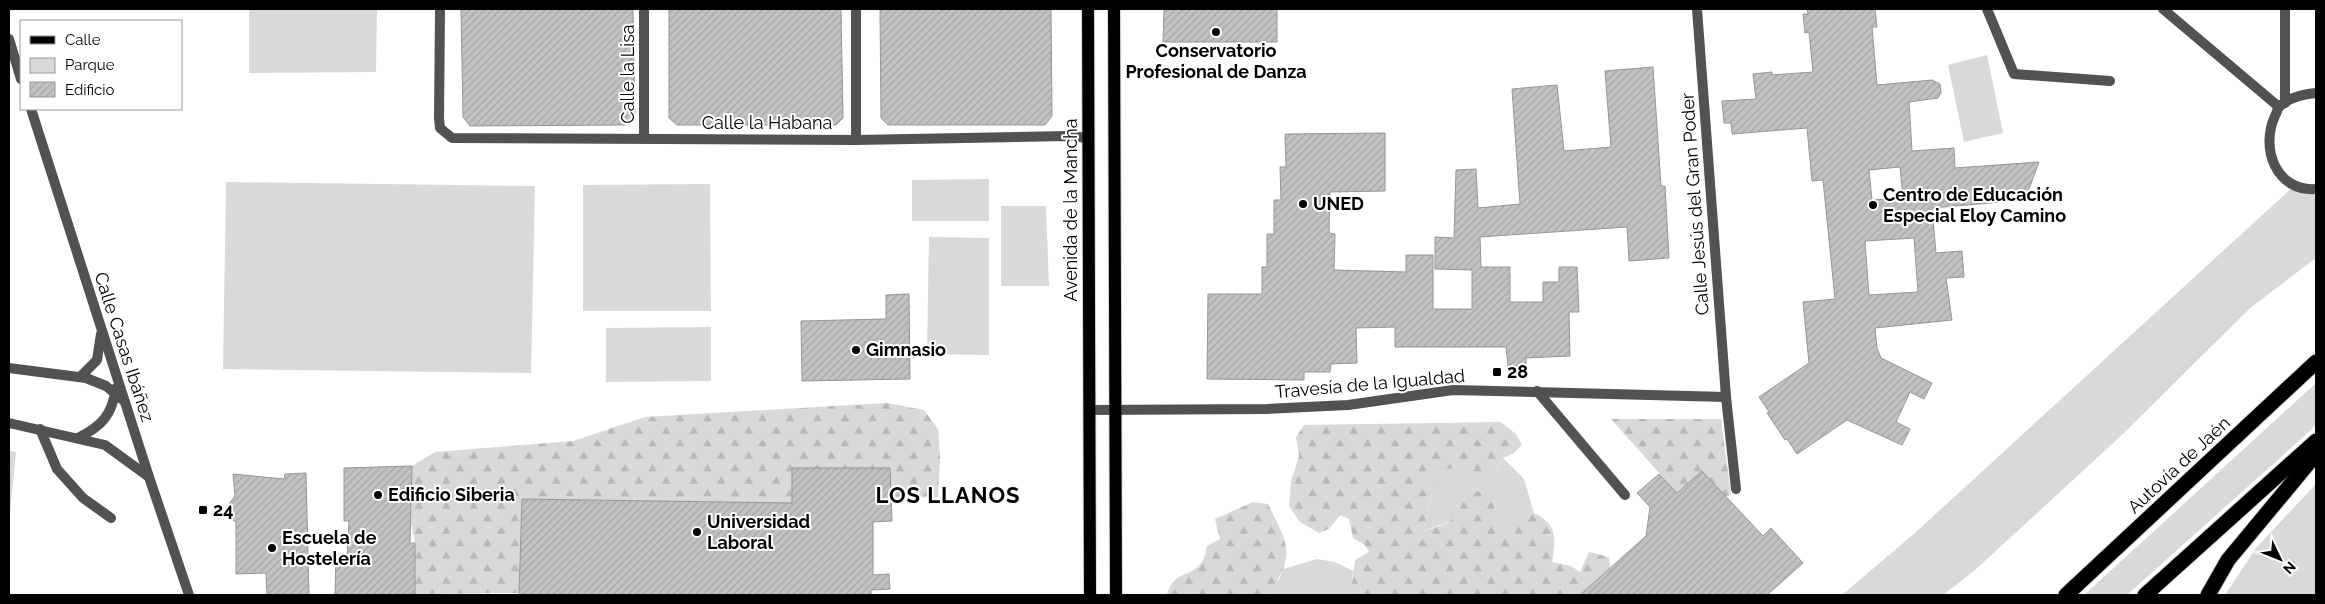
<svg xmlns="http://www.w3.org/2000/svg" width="2325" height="604" font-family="Raleway,sans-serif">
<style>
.green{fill:#d9d9d9}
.forest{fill:url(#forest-firs)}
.building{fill:url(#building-hatch);stroke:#969696;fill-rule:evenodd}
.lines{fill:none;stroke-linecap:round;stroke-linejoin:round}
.primary-casing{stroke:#dbdbdb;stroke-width:14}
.highway-casing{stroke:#dbdbdb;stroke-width:17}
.street{stroke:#525252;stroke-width:10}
.primary{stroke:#000;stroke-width:12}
.highway{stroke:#000;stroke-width:15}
.poi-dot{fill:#000;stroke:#fff;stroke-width:2}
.labels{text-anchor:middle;stroke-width:4;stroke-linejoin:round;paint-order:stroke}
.poi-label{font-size:18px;font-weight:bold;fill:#000;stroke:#fff;text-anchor:start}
.street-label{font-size:18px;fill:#000;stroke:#fff}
.district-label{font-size:22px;font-weight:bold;letter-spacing:1px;fill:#000;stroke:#fff}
</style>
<defs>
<pattern id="forest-firs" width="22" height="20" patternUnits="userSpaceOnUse" patternTransform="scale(1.25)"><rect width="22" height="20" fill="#d9d9d9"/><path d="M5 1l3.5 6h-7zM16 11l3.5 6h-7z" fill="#b8b8b8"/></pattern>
<pattern id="building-hatch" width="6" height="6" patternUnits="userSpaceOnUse" patternTransform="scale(1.25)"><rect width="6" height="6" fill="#c2c2c2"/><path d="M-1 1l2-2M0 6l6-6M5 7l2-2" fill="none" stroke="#a5a5a5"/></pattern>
</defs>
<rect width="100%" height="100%" fill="#fff"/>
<g class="green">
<path d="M377,9L376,72L249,73V10Z"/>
<path d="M1987,55L2003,133L1964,142L1948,65Z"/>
<path d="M989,179V221H912V180Z"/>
<path d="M226,182L535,186L531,373L223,369Z"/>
<path d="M710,184L711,311H583V185Z"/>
<path d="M2295,185L2316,189V258L2249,309L2123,434L1974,571L1943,595H1842L1916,532Z"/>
<path d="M1001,206H1046L1049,286H1001Z"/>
<path d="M929,237L989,238V355L927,354Z"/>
<path d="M711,327V381L606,382V328Z"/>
<path d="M2316,383V424L2311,430L2127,595H2084Z"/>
<path d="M9,451L16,452L9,523Z"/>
<path d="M1503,458L1524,479L1534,513L1514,518L1505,533L1498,535L1494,517L1495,497L1466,494C1456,524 1452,520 1423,531L1433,490V474L1456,467L1477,478L1497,472Z"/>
<path d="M2316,484V595H2225L2256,548Z"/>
<path d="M1317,559L1335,562L1353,571L1352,583L1360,595H1266L1280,578L1283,569Z"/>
</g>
<g class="forest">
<path d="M887,403L924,410L938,429L940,457L938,497L891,498L890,468H793L792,503L523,499L520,593L415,594V543L411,523L412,466L435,452L573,441L645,417Z"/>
<path d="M1611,419H1721L1731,495L1725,496L1702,471L1677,493Z"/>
<path d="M1501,422L1516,434L1522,445L1514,453L1503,458L1495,476L1477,478L1456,467L1433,474V490L1423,531C1452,522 1456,522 1466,494L1481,491L1495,497L1494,517L1498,534L1505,533L1514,518L1534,513C1558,525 1556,538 1552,562L1571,566L1580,572L1589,552L1609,557L1610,568L1580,595H1360L1352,583L1355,560L1369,552L1365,545L1353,538L1349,519L1340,515L1329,529L1319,533L1300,522L1289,506L1291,481L1299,456L1296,437L1304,425Z"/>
<path d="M1253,502L1268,504C1287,543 1297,554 1269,593L1266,595H1167C1172,571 1191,578 1202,562C1205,558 1206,551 1207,546L1220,539L1215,519Z"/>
</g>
<g class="building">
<path d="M461,9H633L635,119L626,125L470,126L463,117Z"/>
<path d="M669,9H841L843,118L836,125H677L669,118Z"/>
<path d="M880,9H1051L1052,116L1045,125H888L881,118Z"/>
<path d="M1164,9H1277V42H1163Z"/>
<path d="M1807,9H1875L1877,27H1872L1877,85L1932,80L1940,84L1941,93L1938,98L1909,102L1912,151L1954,148L1955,168L2039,162L2025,200L1932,208L1936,253L1962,251L1964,277L1946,278L1952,320L1875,328L1877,348L1881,358L1932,383L1924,399L1910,392L1896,422L1910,429L1902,445L1847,420L1797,454L1787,439L1785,440L1767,413L1769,412L1759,397L1809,363L1803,302L1835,299L1823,180L1812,181L1807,128L1732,134L1731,123H1724L1722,101L1756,99L1753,74L1772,72V75L1813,72L1809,32L1805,33L1803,14H1808ZM1900,167L1903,198L1872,200L1869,170ZM1914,238L1918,292L1869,295L1865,241Z"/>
<path d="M1653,67L1661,186H1665L1669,258L1629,261L1627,227L1480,237L1481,267H1510V302H1543V282H1559V267H1577L1579,312H1569L1570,356L1526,358V365L1508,366L1506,347H1395V327L1356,328L1357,363L1331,364L1330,372H1304V380L1207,379L1208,294H1262V267H1267V234H1274V200H1281L1280,167H1286L1285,134L1385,133V191L1330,192L1329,233L1335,234L1334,270L1406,272V255H1433V309H1472V270L1435,269V237L1454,238L1456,170L1476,169L1478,208L1520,204L1512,89L1557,85L1564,151L1611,147L1605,71Z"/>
<path d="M909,294L910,379L802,381L801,321L886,319V295Z"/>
<path d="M412,466L410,543H415V595H335L336,557L347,558L349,521H344V468Z"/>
<path d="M792,468H890L892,521L873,522V575L889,574L890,589L871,590V595H519L522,499L792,503Z"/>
<path d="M1702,471L1763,536L1771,528L1803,563L1767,595H1580L1646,536L1650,507L1637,493L1659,474L1677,493Z"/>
<path d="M306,473L309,595H267L266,573L236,574V522L222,513L235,496L233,474L284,479L285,474Z"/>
</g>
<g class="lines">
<g class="primary-casing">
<g id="primary">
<path d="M1088,9L1090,595"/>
<path d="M1114,9L1116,595"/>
</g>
</g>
<g class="highway-casing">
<g id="highway">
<path d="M2066,595L2316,362"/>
<path d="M2145,595L2316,441"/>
<path d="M2208,595L2228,560L2316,454"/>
</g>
</g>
<g class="street">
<path d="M440,9L439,118L440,128L452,138L856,140L1068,136L1089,138"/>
<path d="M644,9V139"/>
<path d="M856,9V140"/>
<path d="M1697,9L1726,397L1736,489"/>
<path d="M1987,9L2014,74L2110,81"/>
<path d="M2163,9L2279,107"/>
<path d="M2285,9V103"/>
<path d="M9,39L21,79"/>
<path d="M2316,93C2304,94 2290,97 2280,106C2277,108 2277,113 2275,116C2260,148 2276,192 2316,189"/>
<path d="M31,109L149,477L189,595"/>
<path d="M9,368L86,378L106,386L123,400"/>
<path d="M80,377L97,360L101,334"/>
<path d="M1537,391L1625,495"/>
<path d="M1089,410L1267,409L1348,405L1453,390L1726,397"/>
<path d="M9,423L105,445L149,477"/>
<path d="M40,429L57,469L83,498L111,518"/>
<path d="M78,438C102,426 112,415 116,388"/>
</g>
<use href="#primary" class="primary"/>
<use href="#highway" class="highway"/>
</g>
<g class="poi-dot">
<circle cx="1216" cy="32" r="5"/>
<circle cx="1303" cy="204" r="5"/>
<circle cx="1873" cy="205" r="5"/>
<circle cx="856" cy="350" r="5"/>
<rect x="1492" y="367" width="10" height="10" rx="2.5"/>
<circle cx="378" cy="495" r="5"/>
<rect x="198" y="505" width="10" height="10" rx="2.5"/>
<circle cx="697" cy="532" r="5"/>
<circle cx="272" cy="548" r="5"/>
</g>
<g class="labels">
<g class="poi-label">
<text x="1216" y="57" text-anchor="middle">Conservatorio<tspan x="1216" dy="21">Profesional de Danza</tspan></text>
<text x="1883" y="201">Centro de Educación<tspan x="1883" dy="21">Especial Eloy Camino</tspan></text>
<text x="1313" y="210">UNED</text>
<text x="866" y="356">Gimnasio</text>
<text x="1507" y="378">28</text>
<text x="388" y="501">Edificio Siberia</text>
<text x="213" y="516">24</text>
<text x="707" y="528">Universidad<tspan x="707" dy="21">Laboral</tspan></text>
<text x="282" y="544">Escuela de<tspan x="282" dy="21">Hostelería</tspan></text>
</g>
<g class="street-label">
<text transform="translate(628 74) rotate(-90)" y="6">Calle la Lisa</text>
<text x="767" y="129">Calle la Habana</text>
<text transform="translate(1695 204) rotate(-94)" y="6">Calle Jesús del Gran Poder</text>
<text transform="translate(1071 210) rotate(-90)" y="6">Avenida de la Mancha</text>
<text transform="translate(124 347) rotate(72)" y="6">Calle Casas Ibáñez</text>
<text transform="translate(1370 384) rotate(-5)" y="6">Travesía de la Igualdad</text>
<text transform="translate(2179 465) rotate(-43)" y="6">Autovía de Jaén</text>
</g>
<g class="district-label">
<text x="948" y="503">LOS LLANOS</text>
</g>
</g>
<rect width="2325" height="604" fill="none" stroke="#000000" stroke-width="20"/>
<rect x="20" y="20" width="162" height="90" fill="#ffffff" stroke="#999999"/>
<rect x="30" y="36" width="25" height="8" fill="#000000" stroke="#999999"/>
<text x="65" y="45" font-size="15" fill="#000000">Calle</text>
<rect x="30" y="58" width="25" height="15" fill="#d9d9d9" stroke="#999999"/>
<text x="65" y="70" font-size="15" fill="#000000">Parque</text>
<rect x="30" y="82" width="25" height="15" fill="url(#building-hatch)" stroke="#999999"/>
<text x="65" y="95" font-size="15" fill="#000000">Edificio</text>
<g transform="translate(2280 559) rotate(133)" stroke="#ffffff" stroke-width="4" paint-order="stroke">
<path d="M0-4L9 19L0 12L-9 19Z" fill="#000000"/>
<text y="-8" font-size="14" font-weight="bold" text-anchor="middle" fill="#000000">N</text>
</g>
</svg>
